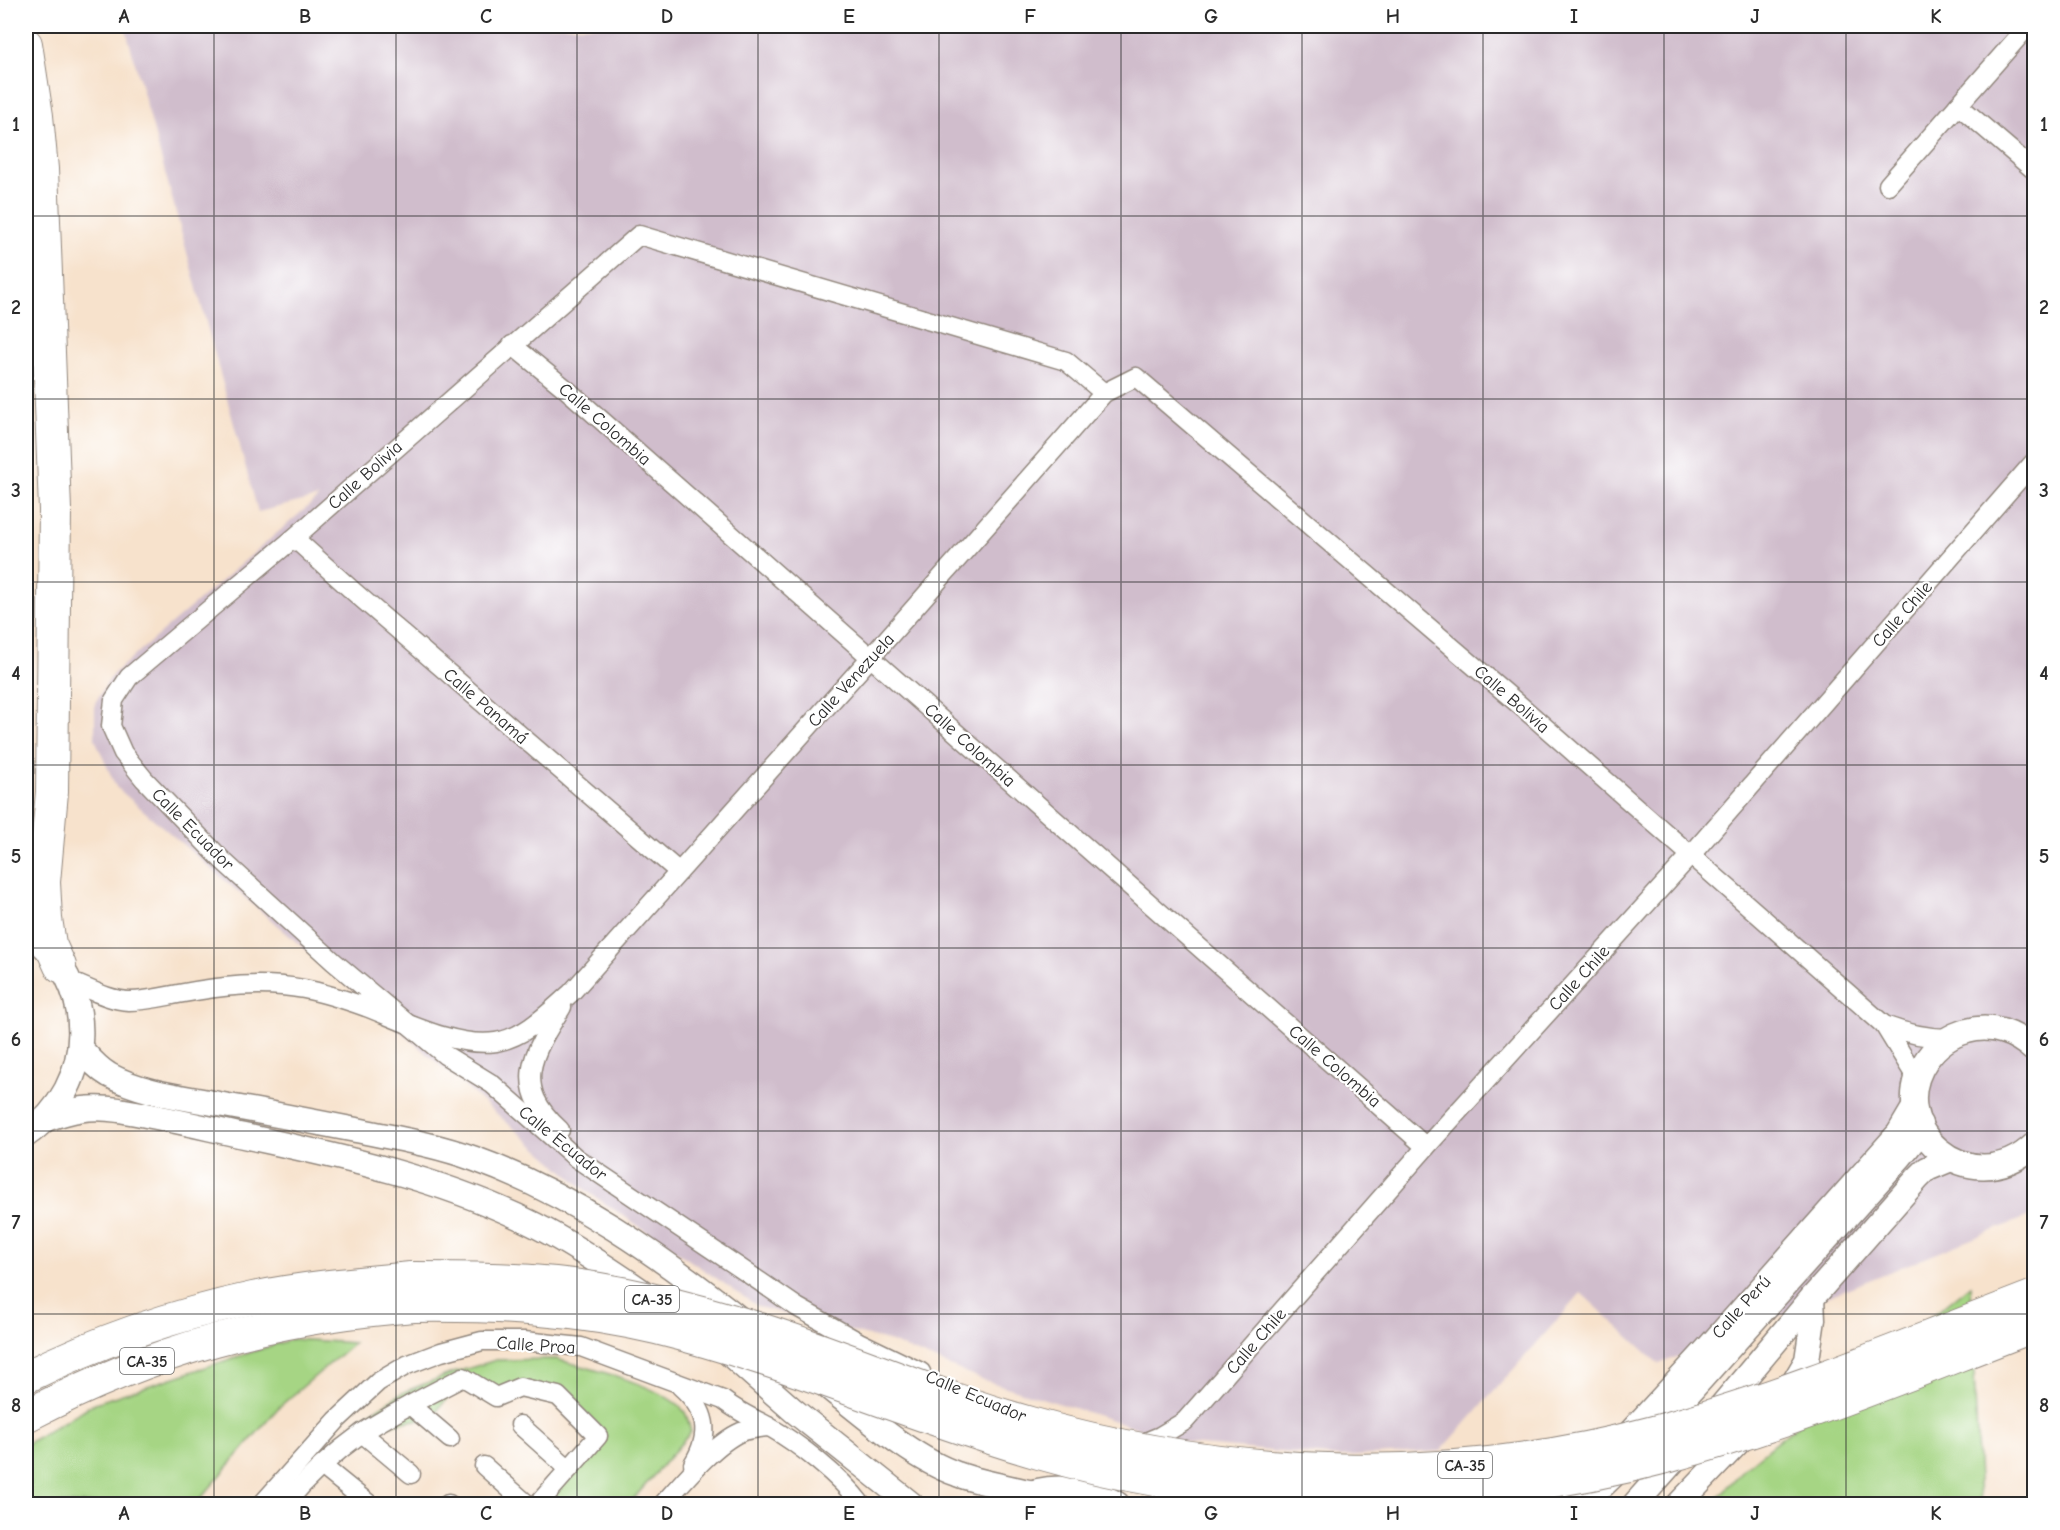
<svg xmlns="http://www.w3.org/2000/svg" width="2060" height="1530" font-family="'Comic Neue',sans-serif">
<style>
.industrial{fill:#d0bdcc}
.green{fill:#a6d584;stroke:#688058;stroke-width:1.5}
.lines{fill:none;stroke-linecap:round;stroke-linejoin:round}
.street-casing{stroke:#91867c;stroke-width:21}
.secondary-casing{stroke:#91867c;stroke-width:27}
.highway-casing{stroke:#91867c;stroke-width:34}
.street{stroke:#fff;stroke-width:18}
.secondary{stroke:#fff;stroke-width:24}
.highway{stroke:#fff;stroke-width:32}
.highway-bridge-casing{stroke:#91867c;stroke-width:34;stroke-linecap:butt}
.highway-bridge{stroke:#fff;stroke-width:32}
.grid{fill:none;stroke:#2b2b2b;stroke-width:1.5;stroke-opacity:0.55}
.labels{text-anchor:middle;stroke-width:4.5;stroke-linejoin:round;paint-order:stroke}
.shield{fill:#fff;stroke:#6b6b6b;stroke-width:1.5}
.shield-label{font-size:16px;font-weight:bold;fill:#2b2b2b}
.street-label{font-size:18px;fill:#2b2b2b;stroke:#fff}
.neatline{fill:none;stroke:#2b2b2b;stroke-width:2}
.grid-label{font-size:20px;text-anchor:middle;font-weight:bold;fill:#2b2b2b}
</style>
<rect width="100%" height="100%" fill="#fff"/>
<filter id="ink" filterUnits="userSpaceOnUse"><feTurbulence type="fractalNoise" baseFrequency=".0167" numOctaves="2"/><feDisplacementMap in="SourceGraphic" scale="12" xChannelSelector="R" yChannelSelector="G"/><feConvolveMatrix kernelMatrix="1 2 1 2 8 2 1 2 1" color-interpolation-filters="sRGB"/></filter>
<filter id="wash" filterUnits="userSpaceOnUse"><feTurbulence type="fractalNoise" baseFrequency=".008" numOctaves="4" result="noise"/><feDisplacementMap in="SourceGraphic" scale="24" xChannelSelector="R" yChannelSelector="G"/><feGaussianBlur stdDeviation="1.35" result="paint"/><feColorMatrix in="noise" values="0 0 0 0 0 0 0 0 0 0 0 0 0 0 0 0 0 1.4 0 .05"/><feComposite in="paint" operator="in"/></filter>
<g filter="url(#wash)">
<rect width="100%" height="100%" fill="#f7e2cc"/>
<path class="industrial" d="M125,26H2034V1214L1659,1364L1581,1293L1441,1451L1340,1457L1189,1444L984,1380L891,1342L759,1307L588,1192L116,787L95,739V703L113,674L319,497L258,512Z"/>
<g class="green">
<path d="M1970,1285L1980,1504H1712L1746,1467Z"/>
<path d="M292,1339L354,1343L279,1407L196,1504H26V1444L95,1403Z"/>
<path d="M556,1359C590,1369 660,1384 684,1411C688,1416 689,1426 691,1432L629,1504H546L607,1437L575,1408L516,1394L498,1408L461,1381L432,1417L365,1429L355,1422L404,1392L450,1374L496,1360Z"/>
</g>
</g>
<g filter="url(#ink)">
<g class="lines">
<g class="street-casing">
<g id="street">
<path d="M1958,105L2034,170"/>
<path d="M1888,185L2028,26"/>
<path d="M512,345L566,389L1426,1147"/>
<path d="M294,538L353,591L679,872"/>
<path d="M69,981C88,988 108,1000 129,1001C146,1001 162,997 178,994C221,986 262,981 304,989C325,993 346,1000 366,1007C403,1021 455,1048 496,1042C526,1037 549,1012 571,993L871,657L1104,393L1136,377L1522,707L1884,1025L1917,1079"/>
<path d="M1884,1025C1905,1033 1925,1038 1948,1038"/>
<path d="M560,1130C511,1086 533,1053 562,1007"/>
<path d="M921,1372L859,1342L797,1307L740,1268L576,1158L492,1084L445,1055L334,962L222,860L144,779L123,753L111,726L114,700L129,677L294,538L639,235L1066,361L1104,393"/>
<path d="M680,1386C707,1410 712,1433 693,1464"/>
<path d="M410,1405L450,1439"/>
<path d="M520,1425L569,1469"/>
<path d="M362,1433L411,1474"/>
<path d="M1623,1436L1704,1348L1896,1132L1915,1100"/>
<path d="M1138,1445L1160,1436L1185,1421L1426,1147L1690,856L2034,462"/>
<path d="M322,1466L369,1504"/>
<path d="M484,1466L527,1504"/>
<path d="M1164,1488L1191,1504"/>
<path d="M262,1504L337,1420L378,1382L407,1365L441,1352L482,1341H524L581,1347L723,1400C737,1411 752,1418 768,1426C799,1444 839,1475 861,1504"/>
<path d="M285,1504C307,1478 334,1453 362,1433C394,1412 429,1395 463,1377L496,1397L520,1387L558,1396L598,1436L538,1504"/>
<path d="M448,1504H449"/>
<path d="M663,1504C682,1483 715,1443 741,1432C749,1429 760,1428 768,1427"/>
<path d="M1557,1504L1586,1476"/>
</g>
</g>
<g class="secondary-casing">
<g id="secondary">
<path d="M26,932C100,980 97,1086 26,1135"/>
<path d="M80,1048C89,1058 97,1068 109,1075C142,1093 183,1097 218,1104C264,1112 310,1121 356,1130C396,1138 437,1145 475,1159C574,1195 659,1255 741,1320"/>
<path d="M2034,1050C2016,1033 1992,1024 1967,1031C1951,1035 1937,1045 1927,1059C1880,1127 1970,1205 2034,1145"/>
<path d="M46,1119C73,1109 90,1106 119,1110C161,1117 202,1127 244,1136C343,1157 444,1179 535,1225C574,1245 611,1270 647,1295"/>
<path d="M724,1349L793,1410L911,1504"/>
<path d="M828,1387C865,1416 913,1459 957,1474C981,1483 1008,1487 1033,1493"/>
<path d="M1787,1394L1807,1360L1813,1319L1812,1298"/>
<path d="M1714,1415L1812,1298L1917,1179L1927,1169L1951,1159"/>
<path d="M1651,1435L1900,1157L1912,1142L1920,1124"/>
<path d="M1006,1504C1039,1483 1084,1484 1117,1504"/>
<path d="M1583,1504L1624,1465"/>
<path d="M1635,1504L1683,1450"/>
<path d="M1679,1504L1747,1433"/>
</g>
</g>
<g class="highway-casing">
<g id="highway">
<path d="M26,44L37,116L42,169L55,510L52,792L44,882L46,919L50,944L60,966"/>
<path d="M26,1377C98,1341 174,1315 253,1298C305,1287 359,1283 412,1278"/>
<path d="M26,1416C153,1350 271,1317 414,1306"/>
</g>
</g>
<use href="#street" class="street"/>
<use href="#secondary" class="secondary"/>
<use href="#highway" class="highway"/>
<g class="highway-bridge-casing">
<g id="highway-bridge">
<path d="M412,1278C459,1278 507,1278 555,1283C624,1290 693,1308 760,1329C851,1358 938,1397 1030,1423C1233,1480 1450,1487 1654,1432C1784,1397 1909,1344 2034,1296"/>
<path d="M414,1306C495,1305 576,1309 656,1328C787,1360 910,1416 1039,1453C1243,1512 1466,1510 1670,1456C1793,1423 1916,1371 2034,1326"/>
</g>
</g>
<use href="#highway-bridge" class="highway-bridge"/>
</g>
</g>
<path class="grid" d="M214,26V1504M396,26V1504M577,26V1504M758,26V1504M939,26V1504M1121,26V1504M1302,26V1504M1483,26V1504M1664,26V1504M1846,26V1504M26,216H2034M26,399H2034M26,582H2034M26,765H2034M26,948H2034M26,1131H2034M26,1314H2034"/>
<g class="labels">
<g class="shield">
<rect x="625" y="1286" width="54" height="26" rx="4.5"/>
<rect x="120" y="1348" width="54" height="26" rx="4.5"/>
<rect x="1438" y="1452" width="54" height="26" rx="4.5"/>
</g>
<g class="shield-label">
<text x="652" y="1305">CA-35</text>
<text x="147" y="1367">CA-35</text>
<text x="1465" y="1471">CA-35</text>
</g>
<g class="street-label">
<text transform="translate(605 424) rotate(41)" y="6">Calle Colombia</text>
<text transform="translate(365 475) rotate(-42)" y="6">Calle Bolivia</text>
<text transform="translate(1902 614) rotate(-49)" y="6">Calle Chile</text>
<text transform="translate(851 680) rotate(-48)" y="6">Calle Venezuela</text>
<text transform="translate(1512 699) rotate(41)" y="6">Calle Bolivia</text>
<text transform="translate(486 706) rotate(41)" y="6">Calle Panamá</text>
<text transform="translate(970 745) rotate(42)" y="6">Calle Colombia</text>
<text transform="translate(193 829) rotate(45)" y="6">Calle Ecuador</text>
<text transform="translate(1579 978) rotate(-48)" y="6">Calle Chile</text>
<text transform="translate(1335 1066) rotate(41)" y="6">Calle Colombia</text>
<text transform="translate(563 1143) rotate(39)" y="6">Calle Ecuador</text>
<text transform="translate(1741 1307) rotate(-48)" y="6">Calle Perú</text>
<text transform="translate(1256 1341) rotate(-49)" y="6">Calle Chile</text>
<text transform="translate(536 1345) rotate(4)" y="6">Calle Proa</text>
<text transform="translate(976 1396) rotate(23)" y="6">Calle Ecuador</text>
</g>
</g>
<rect width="2060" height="1530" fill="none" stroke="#fff" stroke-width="66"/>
<rect x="33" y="33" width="1994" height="1464" class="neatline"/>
<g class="grid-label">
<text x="124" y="23">A</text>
<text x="305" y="23">B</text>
<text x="486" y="23">C</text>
<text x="667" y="23">D</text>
<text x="849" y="23">E</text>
<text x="1030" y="23">F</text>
<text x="1211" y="23">G</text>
<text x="1393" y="23">H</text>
<text x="1574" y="23">I</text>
<text x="1755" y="23">J</text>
<text x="1936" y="23">K</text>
<text x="16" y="131">1</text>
<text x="2044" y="131">1</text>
<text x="16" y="314">2</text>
<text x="2044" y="314">2</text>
<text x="16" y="497">3</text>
<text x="2044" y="497">3</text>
<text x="16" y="680">4</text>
<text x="2044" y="680">4</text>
<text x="16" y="863">5</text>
<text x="2044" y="863">5</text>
<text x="16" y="1046">6</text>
<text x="2044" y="1046">6</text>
<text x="16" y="1229">7</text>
<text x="2044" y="1229">7</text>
<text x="16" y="1412">8</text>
<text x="2044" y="1412">8</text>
<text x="124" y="1520">A</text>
<text x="305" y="1520">B</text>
<text x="486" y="1520">C</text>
<text x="667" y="1520">D</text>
<text x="849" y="1520">E</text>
<text x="1030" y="1520">F</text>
<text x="1211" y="1520">G</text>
<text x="1393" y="1520">H</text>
<text x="1574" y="1520">I</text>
<text x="1755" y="1520">J</text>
<text x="1936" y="1520">K</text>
</g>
</svg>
